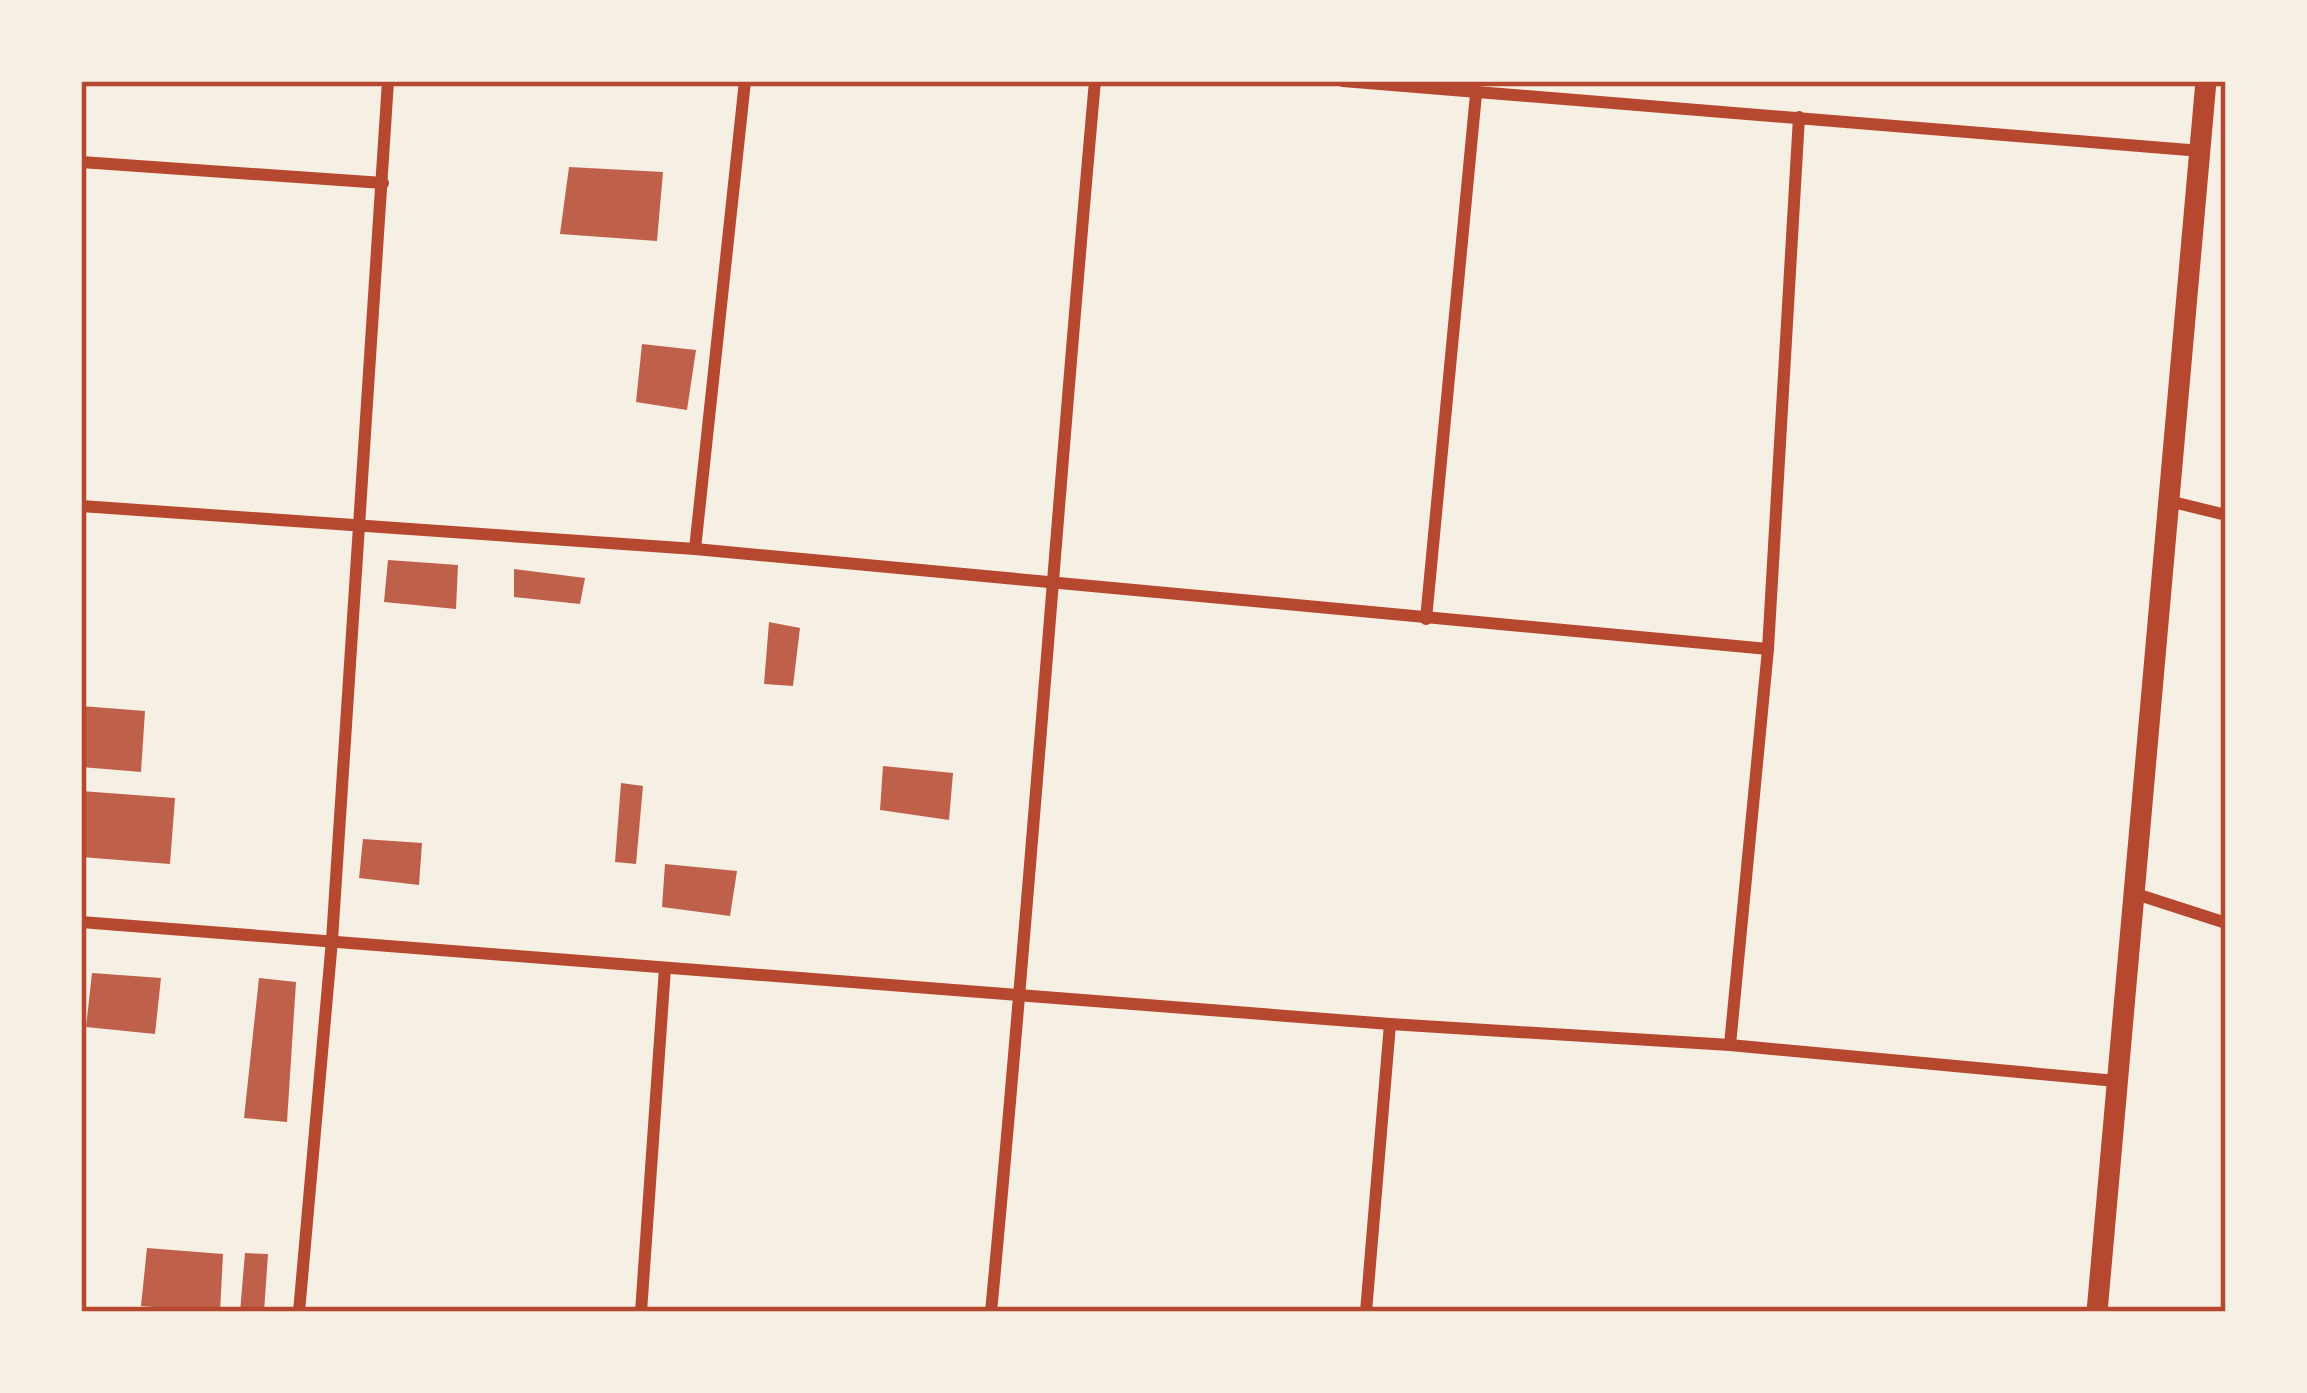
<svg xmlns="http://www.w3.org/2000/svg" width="2307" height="1393" font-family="Rubik,sans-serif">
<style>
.building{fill:#bf614a}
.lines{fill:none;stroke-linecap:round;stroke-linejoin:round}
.minor{stroke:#b5482f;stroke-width:12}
.tertiary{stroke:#b5482f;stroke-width:21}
.neatline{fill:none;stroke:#b5482f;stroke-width:4.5}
</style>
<rect width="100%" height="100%" fill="#f6efe4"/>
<g class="building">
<path d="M569,167L663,172L657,241L560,234Z"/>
<path d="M642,344L696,350L687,410L636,402Z"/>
<path d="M388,560L458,565L456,609L384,602Z"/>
<path d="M514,569L585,578L580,604L514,597Z"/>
<path d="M769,622L800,628L793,686L764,684Z"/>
<path d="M81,706L145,711L141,772L81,767Z"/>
<path d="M883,766L953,773L949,820L880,810Z"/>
<path d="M621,783L643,786L636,864L615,862Z"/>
<path d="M81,791L175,798L170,864L81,857Z"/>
<path d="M363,839L422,843L419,885L359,878Z"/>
<path d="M665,864L737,871L730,916L662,907Z"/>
<path d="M92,973L161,978L155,1034L86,1027Z"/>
<path d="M259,978L296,982L287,1122L244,1118Z"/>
<path d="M147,1248L223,1254L220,1312L141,1306Z"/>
<path d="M245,1253L268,1254L264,1312H240Z"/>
</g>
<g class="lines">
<g class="minor">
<path d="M1343,81L2201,151"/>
<path d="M81,162L383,183"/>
<path d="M2169,501L2226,515"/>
<path d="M81,506L695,549L1768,649"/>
<path d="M695,549L745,81"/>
<path d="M1426,619L1476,94"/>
<path d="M2133,893L2226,923"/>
<path d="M81,922L1390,1024L1730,1045L2116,1081"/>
<path d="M1730,1045L1768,649L1799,117"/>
<path d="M299,1312L332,940L388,81"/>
<path d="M641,1312L665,968"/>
<path d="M991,1312C1030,902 1058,491 1095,81"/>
<path d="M1366,1312L1390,1024"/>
</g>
<path class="tertiary" d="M2097,1312L2206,81"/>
</g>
<rect width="2307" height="1393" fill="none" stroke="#f6efe4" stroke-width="168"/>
<rect x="84" y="84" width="2139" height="1225" class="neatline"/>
</svg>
